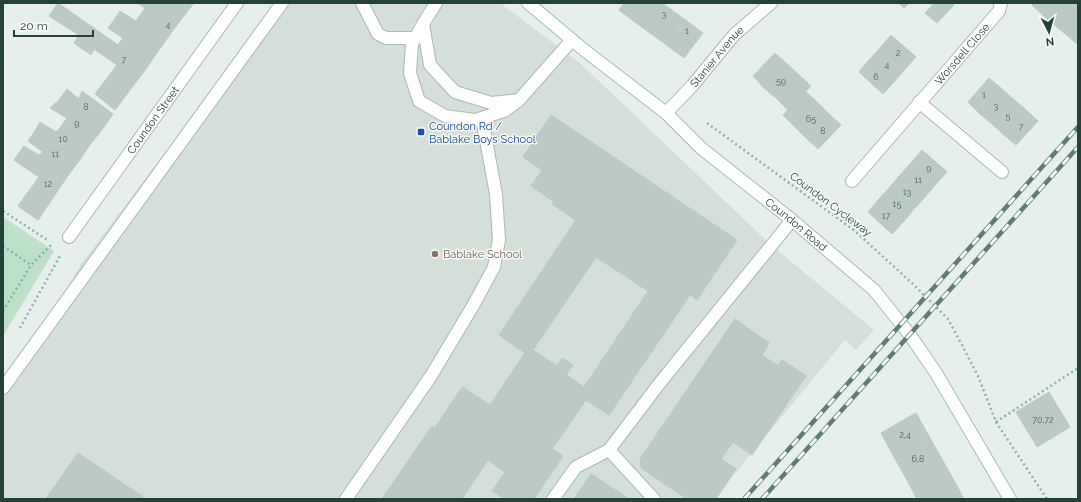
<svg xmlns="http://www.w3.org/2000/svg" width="1081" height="502" font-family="Raleway,sans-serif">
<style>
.built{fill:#d4dfda}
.green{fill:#bfe0c8}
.building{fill:#bbcac4;stroke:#b8c9c2;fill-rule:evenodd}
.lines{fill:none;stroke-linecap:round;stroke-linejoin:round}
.lane-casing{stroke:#a8b8b2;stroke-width:14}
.street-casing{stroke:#a8b8b2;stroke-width:14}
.secondary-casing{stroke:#a4bbb3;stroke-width:14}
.path{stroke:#86b3a5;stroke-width:2.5;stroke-dasharray:2 3;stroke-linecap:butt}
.lane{stroke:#fff;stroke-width:12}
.street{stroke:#fff;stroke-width:12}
.secondary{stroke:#fff;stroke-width:12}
.rail-casing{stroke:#5f7d75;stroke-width:4.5}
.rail{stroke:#f7fbf9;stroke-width:3;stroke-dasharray:9;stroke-linecap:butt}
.transit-dot{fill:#1a4fb4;stroke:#f7fbf9;stroke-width:1.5}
.education-dot{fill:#8d6e63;stroke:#f7fbf9;stroke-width:1.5}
.labels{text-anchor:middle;stroke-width:3;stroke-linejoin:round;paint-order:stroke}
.number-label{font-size:9px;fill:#4a645c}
.street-label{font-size:11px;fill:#24423a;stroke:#f7fbf9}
.transit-label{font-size:11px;fill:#164399;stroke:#f7fbf9;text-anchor:start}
.education-label{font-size:11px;fill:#785e54;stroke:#f7fbf9;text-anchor:start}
</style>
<rect width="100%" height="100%" fill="#e6efeb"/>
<path class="built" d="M278,3H500L580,63L771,245L874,330L856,350L845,340L714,499H3V398L81,264Z"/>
<path class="green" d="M3,217L54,251L3,336Z"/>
<g class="building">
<path d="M58,3L148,66L115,110L95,94L117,65L94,49L91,55L74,43L79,35L49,16Z"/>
<path d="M138,3H162L183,17L171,33L141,14L145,8Z"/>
<path d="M162,3H194L183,17Z"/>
<path d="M624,3H636L649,12L639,25L619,10Z"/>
<path d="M636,3H655L649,12Z"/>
<path d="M655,3H662L680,16L671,29L649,12Z"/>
<path d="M899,3H909L904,8Z"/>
<path d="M930,3H951L954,5L937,23L925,13L933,5Z"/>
<path d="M1034,3H1057L1045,17L1032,5Z"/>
<path d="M1057,3H1078L1057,27L1045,17Z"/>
<path d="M1078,3V27L1069,37L1057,27Z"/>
<path d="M120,11L136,21L141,14L171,33L159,50L114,20Z"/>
<path d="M649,12L671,29L661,41L639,25Z"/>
<path d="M680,16L703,33L693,46L671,29Z"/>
<path d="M114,20L159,50L148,66L118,45L123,38L108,28Z"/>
<path d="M1078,27V45L1069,37Z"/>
<path d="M671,29L693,46L684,58L661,41Z"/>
<path d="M891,35L916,57L904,70L880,48Z"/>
<path d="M880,48L904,70L894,82L869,60Z"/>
<path d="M775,53L787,64L764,88L753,76Z"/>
<path d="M869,60L894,82L883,94L859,72Z"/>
<path d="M787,64L798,74L776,98L764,88Z"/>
<path d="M798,74L811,86L788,110L776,98Z"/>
<path d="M989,78L1001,88L979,113L968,102Z"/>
<path d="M1001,88L1013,99L991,123L979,113Z"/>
<path d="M67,89L79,99L82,91L113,114L101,131L59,100Z"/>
<path d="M806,92L817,102L794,126L783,115Z"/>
<path d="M1013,99L1025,109L1003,134L991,123Z"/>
<path d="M59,100L101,131L89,146L60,128L67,118L50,108Z"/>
<path d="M817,102L828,113L805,137L794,126Z"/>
<path d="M1025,109L1038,121L1016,145L1003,134Z"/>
<path d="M828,113L841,125L818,149L805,137Z"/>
<path d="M551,115L737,240L697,300L690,295L609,415L586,400L552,449L563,456L534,499H505L492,491L505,472L488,460L462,499H382L432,426L435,428L462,387L490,405L525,353L499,335L576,220L552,204L554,202L531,186L542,170L523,157ZM596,257L648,291L584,387L566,375L573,365L562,358L557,366L533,350Z"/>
<path d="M40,122L56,132L60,128L89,146L79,161L35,131Z"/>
<path d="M35,131L79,161L69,174L39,155L43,152L28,141Z"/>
<path d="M24,146L69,174L38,220L18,206L39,177L14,160Z"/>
<path d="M922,150L947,172L935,185L911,163Z"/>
<path d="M911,163L935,185L925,197L900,175Z"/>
<path d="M900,175L925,197L914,209L890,187Z"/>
<path d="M890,187L914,209L904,221L879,199Z"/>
<path d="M879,199L904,221L892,234L868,212Z"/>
<path d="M735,319L769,343L762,355L778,366L782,360L806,376L752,455L733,442L721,459L736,469L716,499H683L684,497L641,468L640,459Z"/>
<path d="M1049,392L1070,427L1037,447L1016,412Z"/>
<path d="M916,413L930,438L894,457L881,433Z"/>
<path d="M930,438L943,461L907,480L894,457Z"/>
<path d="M78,453L146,499H46Z"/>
<path d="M943,461L956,484L930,499H917L907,480Z"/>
<path d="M591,474L629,499H574Z"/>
<path d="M956,484L964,499H930Z"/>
</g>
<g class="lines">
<g class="lane-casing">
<g id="lane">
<path d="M362,3L378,34L386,38H415"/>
<path d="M436,3L423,24L430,65L455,92L491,103L519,100L572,40"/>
<path d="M423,24L412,44L410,73L419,101L445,116L475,120L504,111L518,101"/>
<path d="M3,388L282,3"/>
<path d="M609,450L654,499"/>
<path d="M346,499L431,376L474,304L494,267L499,240L496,194L482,119"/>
<path d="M553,499L576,467L609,450L659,384L792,220"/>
</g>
</g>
<g class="street-casing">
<g id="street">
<path d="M919,102L1002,172"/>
<path id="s1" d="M666,113L692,86L734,35L771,3"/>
<path id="s2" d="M852,181L999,11L1001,3"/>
<path id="s3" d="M69,237L237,3"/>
</g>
</g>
<g class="secondary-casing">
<g id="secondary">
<path id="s4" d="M528,3L584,50L666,113L701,148L792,220L874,290L910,335L936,373L1010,499"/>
</g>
</g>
<g class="path">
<path d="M707,123L855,231L914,285L948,319L962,345L978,376L996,422L1047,499"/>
<path d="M3,211L49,241"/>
<path d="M3,246L31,265"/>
<path d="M3,311L31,265L51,245"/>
<path d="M20,328L61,254"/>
<path d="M996,422L1078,368"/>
</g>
<use href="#lane" class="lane"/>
<use href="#street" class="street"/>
<use href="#secondary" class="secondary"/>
<g class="rail-casing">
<g id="rail">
<path d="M744,499L1078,127"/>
<path d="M762,499L1078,147"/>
</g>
</g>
<use href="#rail" class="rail"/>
</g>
<rect class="transit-dot" x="417" y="128" width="8" height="8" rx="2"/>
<circle class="education-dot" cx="435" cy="254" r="4"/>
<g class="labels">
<g class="number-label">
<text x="664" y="17">3</text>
<text x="168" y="28">4</text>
<text x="687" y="34">1</text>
<text x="898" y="56">2</text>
<text x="124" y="63">7</text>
<text x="887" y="68">4</text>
<text x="876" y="80">6</text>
<text x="781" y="84">59</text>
<text x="984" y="98">1</text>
<text x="996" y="109">3</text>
<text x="86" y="110">8</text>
<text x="1008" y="119">5</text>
<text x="811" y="122">65</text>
<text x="77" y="126">9</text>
<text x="1021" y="130">7</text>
<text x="823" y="134">8</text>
<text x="63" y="142">10</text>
<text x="55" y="157">11</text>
<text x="929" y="171">9</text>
<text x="918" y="183">11</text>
<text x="48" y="187">12</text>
<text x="907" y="195">13</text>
<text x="897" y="207">15</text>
<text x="886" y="219">17</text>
<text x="1043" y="423">70,72</text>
<text x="905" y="438">2,4</text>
<text x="918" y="462">6,8</text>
</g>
<g class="street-label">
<text dy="4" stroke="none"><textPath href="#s2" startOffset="168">Worsdell Close</textPath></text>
<text dy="4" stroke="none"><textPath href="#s1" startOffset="76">Stanier Avenue</textPath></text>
<text dy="4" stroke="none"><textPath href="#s3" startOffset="144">Coundon Street</textPath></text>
<text transform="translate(831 204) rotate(37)" y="4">Coundon Cycleway</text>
<text dy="4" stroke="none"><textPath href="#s4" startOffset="348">Coundon Road</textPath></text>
</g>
<g class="transit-label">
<text x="429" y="130">Coundon Rd /<tspan x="429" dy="13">Bablake Boys School</tspan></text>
</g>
<g class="education-label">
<text x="443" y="258">Bablake School</text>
</g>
</g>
<rect width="1081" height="502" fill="none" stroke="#24423a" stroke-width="8"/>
<g transform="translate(1049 32) rotate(174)" stroke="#f7fbf9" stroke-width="3" paint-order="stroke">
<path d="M0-3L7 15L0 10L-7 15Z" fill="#24423a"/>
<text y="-6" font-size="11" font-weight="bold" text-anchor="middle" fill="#24423a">N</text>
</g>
<path d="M14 30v6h79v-6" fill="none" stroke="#24423a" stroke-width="2"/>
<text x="20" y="30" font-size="12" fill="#24423a" stroke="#f7fbf9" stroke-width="3" paint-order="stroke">20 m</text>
</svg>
